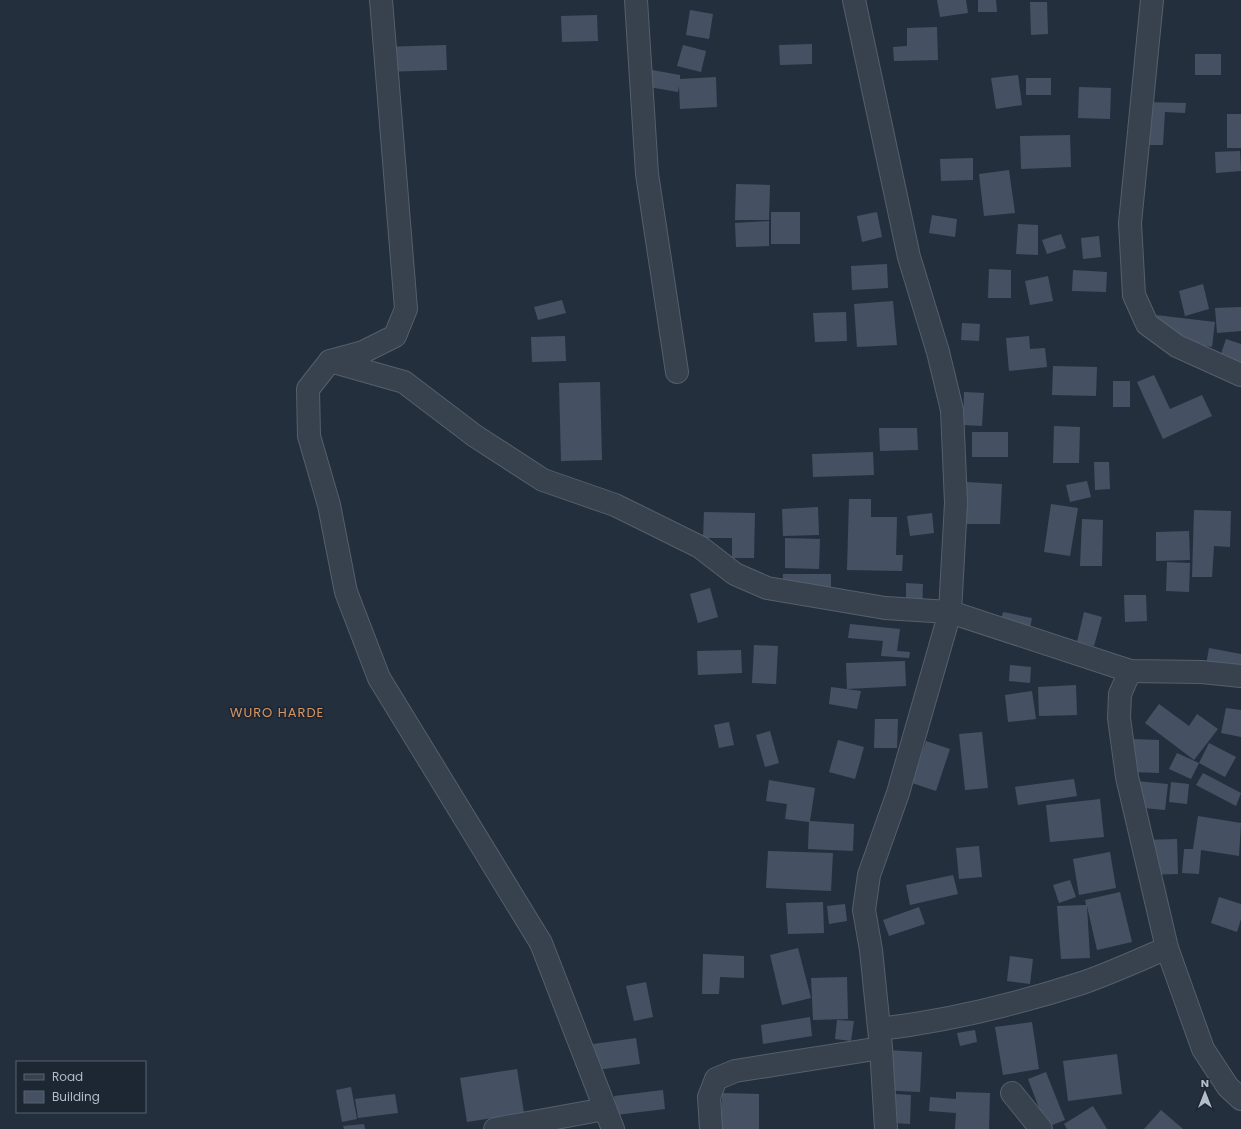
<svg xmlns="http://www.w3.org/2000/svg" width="1241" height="1129" font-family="Poppins,sans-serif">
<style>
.building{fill:#455162}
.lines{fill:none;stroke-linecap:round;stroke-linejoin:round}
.minor-casing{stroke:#565f6c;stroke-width:24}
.minor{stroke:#38414e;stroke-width:22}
.labels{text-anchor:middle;stroke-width:3.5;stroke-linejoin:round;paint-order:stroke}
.quarter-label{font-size:13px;letter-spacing:1px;fill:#d59563;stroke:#1d2633}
</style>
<rect width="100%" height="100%" fill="#242f3e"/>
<g class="building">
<path d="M937,0H966L968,13L940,17Z"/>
<path d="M978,0H996L997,12H978Z"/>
<path d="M1030,2H1047L1048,34L1031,35Z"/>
<path d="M690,10L713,14L709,39L686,35Z"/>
<path d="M597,15L598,41L562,42L561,16Z"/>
<path d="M937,27L938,60L894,61L893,47L907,46V28Z"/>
<path d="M812,44V64L780,65L779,45Z"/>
<path d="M446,45L447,70L382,72L381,47Z"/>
<path d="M683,45L706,51L701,72L677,66Z"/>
<rect x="1195" y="54" width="26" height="21"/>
<path d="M652,70L680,75V79L716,77L717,107L680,109L679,86L678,92L649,87Z"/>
<path d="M1018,75L1022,105L996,109L991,78Z"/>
<rect x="1026" y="78" width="25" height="17"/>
<path d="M1079,87L1111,88L1110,119L1078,118Z"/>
<path d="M1143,102L1186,103L1185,113L1165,112L1163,145H1141Z"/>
<rect x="1227" y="114" width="14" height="34"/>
<path d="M1070,135L1071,167L1021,169L1020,136Z"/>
<path d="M1240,151L1241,171L1216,173L1215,152Z"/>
<path d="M973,158V180L941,181L940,159Z"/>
<path d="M1009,170L1015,213L984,216L979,174Z"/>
<path d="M736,184L770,185L769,220H735Z"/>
<rect x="771" y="212" width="29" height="32"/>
<path d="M877,212L882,237L862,242L857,216Z"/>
<path d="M932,215L957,219L955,237L929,233Z"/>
<path d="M769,221V246L736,247L735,223Z"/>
<path d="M1018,224L1038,225V255L1016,254Z"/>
<path d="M1061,234L1066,248L1047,254L1042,240Z"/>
<path d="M1099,236L1101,257L1083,259L1081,238Z"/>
<path d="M887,264L888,288L852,290L851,266Z"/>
<path d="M989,269L1011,270V298H988Z"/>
<path d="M1073,270L1107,272L1106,292L1072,291Z"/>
<path d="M1048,276L1053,301L1030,305L1025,281Z"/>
<path d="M1203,284L1209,309L1185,316L1179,291Z"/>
<path d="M562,300L566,313L538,320L534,307Z"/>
<path d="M893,301L897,345L857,347L854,304Z"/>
<path d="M1241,307V331L1217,333L1215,308Z"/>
<path d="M846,312L847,341L815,342L813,313Z"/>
<path d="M1156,315L1215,322L1212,347L1153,339Z"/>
<path d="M962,323L980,324L979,341L961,340Z"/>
<path d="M565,336L566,361L532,362L531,337Z"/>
<path d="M1029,336L1030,349L1045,348L1047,367L1009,371L1006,338Z"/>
<path d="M1226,339L1241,344V367L1219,360Z"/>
<path d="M1053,366L1097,367L1096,396L1052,395Z"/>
<path d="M1154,375L1170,409L1202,395L1212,416L1163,439L1137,382Z"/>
<rect x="1113" y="381" width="17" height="26"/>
<path d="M600,382L602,460L561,461L559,383Z"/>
<path d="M964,392L984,393L982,426L963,425Z"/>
<path d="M1054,426L1080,427L1079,463H1053Z"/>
<path d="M879,428H917L918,450L880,451Z"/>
<rect x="972" y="432" width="36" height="25"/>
<path d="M873,452L874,475L813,477L812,454Z"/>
<path d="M1094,462H1109L1110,489L1095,490Z"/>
<path d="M1087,481L1091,497L1070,502L1066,485Z"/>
<path d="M966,482L1002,484L1000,524H964Z"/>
<path d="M849,499H871V517H897L896,555H903L902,571L847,570Z"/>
<path d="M1051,504L1078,508L1070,556L1044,552Z"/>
<path d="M818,507L819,535L783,536L782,509Z"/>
<path d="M1194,510L1231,511L1230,547L1214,546L1212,577H1192Z"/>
<path d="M704,512L755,513L754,558H732V538H703Z"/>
<path d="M932,513L934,533L910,536L907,516Z"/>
<path d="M1082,519L1103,520L1102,566H1080Z"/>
<path d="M1189,531L1190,560L1156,561V532Z"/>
<path d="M785,538L820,539L819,569L785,568Z"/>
<path d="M1167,562L1190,563L1189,592L1166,591Z"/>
<rect x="783" y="574" width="48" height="20"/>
<path d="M906,583L923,584L922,612H906Z"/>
<path d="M710,588L718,617L698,623L690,594Z"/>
<path d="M1124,595H1146L1147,621L1125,622Z"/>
<path d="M1003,612L1032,618L1028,639L998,633Z"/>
<path d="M1084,612L1102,617L1094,646L1077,642Z"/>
<path d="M850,624L900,629L897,651L910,652L909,658L881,656L883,641L848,638Z"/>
<path d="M754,645L778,646L776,684L752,683Z"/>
<path d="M1209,648L1241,654V677L1205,671Z"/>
<path d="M741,650L742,673L698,675L697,651Z"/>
<path d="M905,661L906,686L847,689L846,663Z"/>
<path d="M1010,665L1031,667L1030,683L1009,681Z"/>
<path d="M1076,685L1077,715L1039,716L1038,687Z"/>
<path d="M831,687L861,691L857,709L829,704Z"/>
<path d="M1032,691L1036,719L1008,722L1005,695Z"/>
<path d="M1159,704L1189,726L1197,714L1218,729L1194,760L1145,723Z"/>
<path d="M1226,708L1241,710V737L1221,733Z"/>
<path d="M875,719H898L897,748H874Z"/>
<path d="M729,722L734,745L719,748L714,725Z"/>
<path d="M770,731L779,763L765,767L756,735Z"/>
<path d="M982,732L988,788L965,790L959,734Z"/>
<path d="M1132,739L1159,740V773L1131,772Z"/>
<path d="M838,740L864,747L855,779L829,772Z"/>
<path d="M926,741L950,749L936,791L912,783Z"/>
<path d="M1209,743L1236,757L1225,777L1199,763Z"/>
<path d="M1177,753L1199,763L1191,779L1169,769Z"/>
<path d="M1203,773L1241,793L1236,806L1196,785Z"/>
<path d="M1074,779L1077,796L1018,805L1015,787Z"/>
<path d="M769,780L815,788L810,821L854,824L853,851L808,849L809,822L785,819L787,804L766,801Z"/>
<path d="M1136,781L1168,784L1165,810L1133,807Z"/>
<path d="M1171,782L1189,784L1187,804L1169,802Z"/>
<path d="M1100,799L1104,837L1050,842L1046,805Z"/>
<path d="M1198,816L1241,823L1239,856L1201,850L1199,874L1182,873L1184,849H1193Z"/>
<path d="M1177,839L1178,874L1144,875L1143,840Z"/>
<path d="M979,846L982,877L959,879L956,848Z"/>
<path d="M768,851L833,853L831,891L766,888Z"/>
<path d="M1110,852L1116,888L1079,895L1073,859Z"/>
<path d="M953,875L958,894L910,905L906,885Z"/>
<path d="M1070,880L1076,897L1059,903L1053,885Z"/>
<path d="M1120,892L1132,942L1097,950L1087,906L1090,958L1061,959L1057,906L1086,905L1085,900Z"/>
<path d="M1219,897L1241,904V919L1237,932L1211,923Z"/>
<path d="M823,902L824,933L788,934L786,903Z"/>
<path d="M845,904L847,921L829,924L827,906Z"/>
<path d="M919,907L925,924L889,936L883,920Z"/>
<path d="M798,948L811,998L782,1005L770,955Z"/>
<path d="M703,954L744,956V978L720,977L719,994H702Z"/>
<path d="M1010,956L1033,959L1030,984L1007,981Z"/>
<path d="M847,977L848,1019L813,1020L811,978Z"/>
<path d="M646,982L653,1017L634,1021L626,986Z"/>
<path d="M810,1017L812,1036L763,1044L761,1025Z"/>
<path d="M837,1020L854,1021L851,1041L835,1039Z"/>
<path d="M1032,1022L1039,1069L1003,1075L995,1027Z"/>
<path d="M975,1030L977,1042L960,1046L957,1033Z"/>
<path d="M636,1038L640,1064L597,1070L593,1044Z"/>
<path d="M886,1050L922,1052L920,1092L876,1090Z"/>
<path d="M1117,1054L1122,1094L1068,1101L1063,1061Z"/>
<path d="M517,1069L524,1113L467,1122L460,1078Z"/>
<path d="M1046,1072L1065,1120L1042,1129L1032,1111L1039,1108L1028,1079Z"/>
<path d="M351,1087L357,1119L342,1122L336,1090Z"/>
<path d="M663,1090L665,1109L616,1115L614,1096Z"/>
<path d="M956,1092L990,1093L989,1129H955L956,1113L929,1111L930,1097L956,1099Z"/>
<path d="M722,1093L759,1094V1129H721Z"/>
<path d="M879,1093L911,1095L910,1124L877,1122Z"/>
<path d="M395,1094L398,1113L358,1118L355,1099Z"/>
<path d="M1093,1106L1107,1129H1067L1064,1124Z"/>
<path d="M1161,1110L1183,1129H1144Z"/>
<path d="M364,1124L365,1129H344L343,1126Z"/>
</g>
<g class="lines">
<g class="minor-casing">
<g id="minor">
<path d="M381,0L406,309L395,336L363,352L330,361L308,389L309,436L329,505L346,592L379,678L541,943L613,1129"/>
<path d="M636,0L647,174L677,372"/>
<path d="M1152,0L1130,223L1134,295L1147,324L1177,346L1241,375"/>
<path d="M330,361L404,382L475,436L543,480L615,505L700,547L735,574L767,588L885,608L950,612L1130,671L1202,672L1241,676"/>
<path d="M1130,671L1120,694L1119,718L1127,777L1167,948L1203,1049L1228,1087L1241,1099"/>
<path d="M880,1029C948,1021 1017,1004 1082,983C1111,973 1139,960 1167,948"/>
<path d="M881,1048L886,1129"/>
<path d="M1012,1093L1041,1129"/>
<path d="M495,1129L605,1109"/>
<path d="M711,1129L709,1097L716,1079L735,1071L881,1048L871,950L864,910L869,875L898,793L950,612L956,503L952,410L938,352L909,257L854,0"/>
</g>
</g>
<use href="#minor" class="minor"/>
</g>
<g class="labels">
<g class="quarter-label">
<text x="277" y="717">WURO HARDE</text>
</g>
</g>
<rect x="16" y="1061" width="130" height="52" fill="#1d2633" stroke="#59626f"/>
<rect x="24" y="1074" width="20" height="6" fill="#38414e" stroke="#59626f"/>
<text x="52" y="1081" font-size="12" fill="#b4bcc9">Road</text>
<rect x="24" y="1091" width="20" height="12" fill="#455162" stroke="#59626f"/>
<text x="52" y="1101" font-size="12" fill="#b4bcc9">Building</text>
<g transform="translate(1205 1093)" stroke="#1d2633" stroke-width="3" paint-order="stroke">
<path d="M0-3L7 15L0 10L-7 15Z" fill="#b4bcc9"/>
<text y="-6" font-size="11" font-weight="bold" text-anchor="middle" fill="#b4bcc9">N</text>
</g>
</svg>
